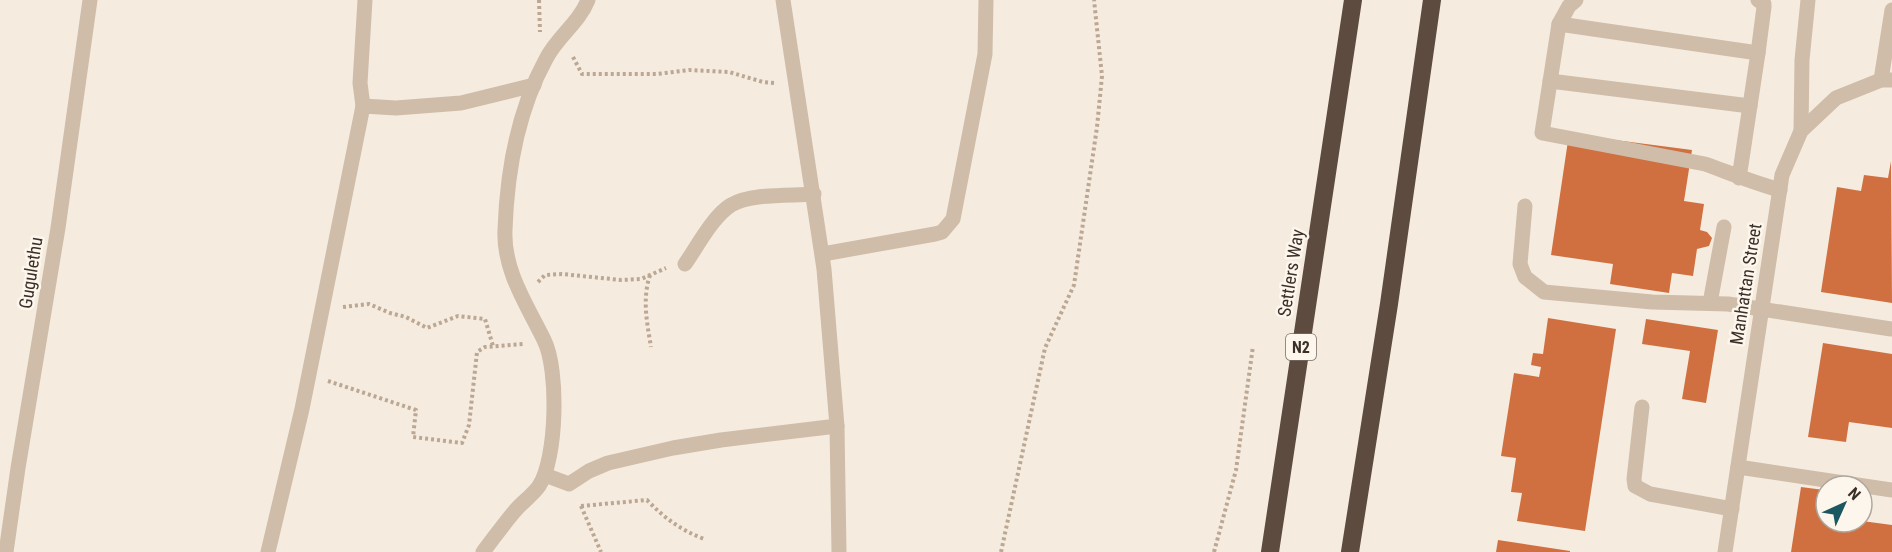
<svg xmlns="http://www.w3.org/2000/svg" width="1892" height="552" font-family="'Roboto Condensed',sans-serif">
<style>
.building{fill:#d07041}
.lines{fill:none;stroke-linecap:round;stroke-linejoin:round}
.path{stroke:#bba793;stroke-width:4;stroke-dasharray:3 3;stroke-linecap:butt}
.minor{stroke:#cfbda9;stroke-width:15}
.highway{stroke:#5d4b40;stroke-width:18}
.labels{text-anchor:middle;stroke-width:5;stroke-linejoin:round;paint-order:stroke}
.shield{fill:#fcf6ec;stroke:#756b64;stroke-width:1.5}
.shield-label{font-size:16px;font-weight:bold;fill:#3b3029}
.street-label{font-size:18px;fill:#3b3029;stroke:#fcf6ec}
</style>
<rect width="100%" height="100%" fill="#f5ecdf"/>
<g class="building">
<path d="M1569,134L1692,150L1684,201L1704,204L1700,230L1707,232L1712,238L1709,246L1697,249L1693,276L1672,273L1669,293L1610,284L1613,264L1551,255Z"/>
<path d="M1891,161L1892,303L1821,292L1837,187L1861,191L1864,175L1888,178Z"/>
<path d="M1548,318L1616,329L1585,531L1517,521L1522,493L1511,492L1516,458L1501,456L1514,373L1539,377L1541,367L1531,365L1533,353L1543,354Z"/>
<path d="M1646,319L1718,330L1706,403L1682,399L1690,351L1642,344Z"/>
<path d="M1823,343L1892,354V428L1849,422L1846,442L1808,437Z"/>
<path d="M1801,487L1824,490L1820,515L1826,516V522L1862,521L1892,525V552H1791Z"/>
<path d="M1498,540L1570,551V552H1496Z"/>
</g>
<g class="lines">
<g class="path">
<path d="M539,0L540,32"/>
<path d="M573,57L582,74H657L689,70L729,72L763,82L775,83"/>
<path d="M650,275C642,299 647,323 651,347"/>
<path d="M538,282L545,275L562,274L621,280L641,279L666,268"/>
<path d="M343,307L369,304L390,313L406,317L427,328L458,316L485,319L493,346"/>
<path d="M328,381L416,410L413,437L462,443L469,425L477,352L485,347L524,344"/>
<path d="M581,506L647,500C664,518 681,530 704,539"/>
<path d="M581,506L601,552"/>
<path d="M1001,552L1045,348L1074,285L1097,127L1102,76L1094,0"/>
<path d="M1214,552L1236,470L1253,346"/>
</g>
<g class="minor">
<path d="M783,0L824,269L837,426L839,552"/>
<path d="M1758,0L1764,4V7L1758,53"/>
<path d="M1559,24L1569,6L1576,0"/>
<path d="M1881,80L1892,10"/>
<path d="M1550,81L1750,106"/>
<path d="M363,106L360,83L365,0"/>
<path d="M1801,131L1802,60L1808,0"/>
<path d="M1739,178L1758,53L1559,24L1542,133L1705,164C1730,173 1754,183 1780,190"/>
<path d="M1525,206L1520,264L1525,277L1544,292L1652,302L1728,304L1891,329"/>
<path d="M823,254L935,234L942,232L953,219L985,54L986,0"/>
<path d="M685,264C697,247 713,216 731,205C752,193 790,196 814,194"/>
<path d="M1710,303L1724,227"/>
<path d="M1642,407L1634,479L1635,486L1650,494L1732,509"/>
<path d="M1738,467L1892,490"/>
<path d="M545,475L569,484L589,471L608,463L673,448L721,440L837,426"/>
<path d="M6,552L18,468L58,228L90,0"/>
<path d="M268,552L302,409L363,106L396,108L461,103L534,85"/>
<path d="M483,552C493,539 503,525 514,512C521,503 532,496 539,486C557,459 559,369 544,340C527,305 503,270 505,230C507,172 518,110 546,59C557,37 579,23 588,0"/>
<path d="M1725,552L1782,175L1801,131L1836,98L1881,80H1892"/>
</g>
<g class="highway">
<path d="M1270,552L1353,0"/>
<path d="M1350,552L1389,304L1432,0"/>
</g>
</g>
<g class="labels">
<rect class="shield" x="1286" y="334" width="30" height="26" rx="4.5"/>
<g class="shield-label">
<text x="1301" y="353">N2</text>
</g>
<g class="street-label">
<text transform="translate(31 273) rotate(-81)" y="6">Gugulethu</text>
<text transform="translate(1291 273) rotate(-81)" y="6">Settlers Way</text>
<text transform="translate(1746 284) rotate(-81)" y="6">Manhattan Street</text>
</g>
</g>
<g transform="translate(1844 504) rotate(45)"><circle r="28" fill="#fcf6ec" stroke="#afa79e" stroke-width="1.5"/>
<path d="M0-4.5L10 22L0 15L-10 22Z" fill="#1a5761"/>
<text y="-9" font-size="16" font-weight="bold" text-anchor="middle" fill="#3b3029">N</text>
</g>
</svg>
